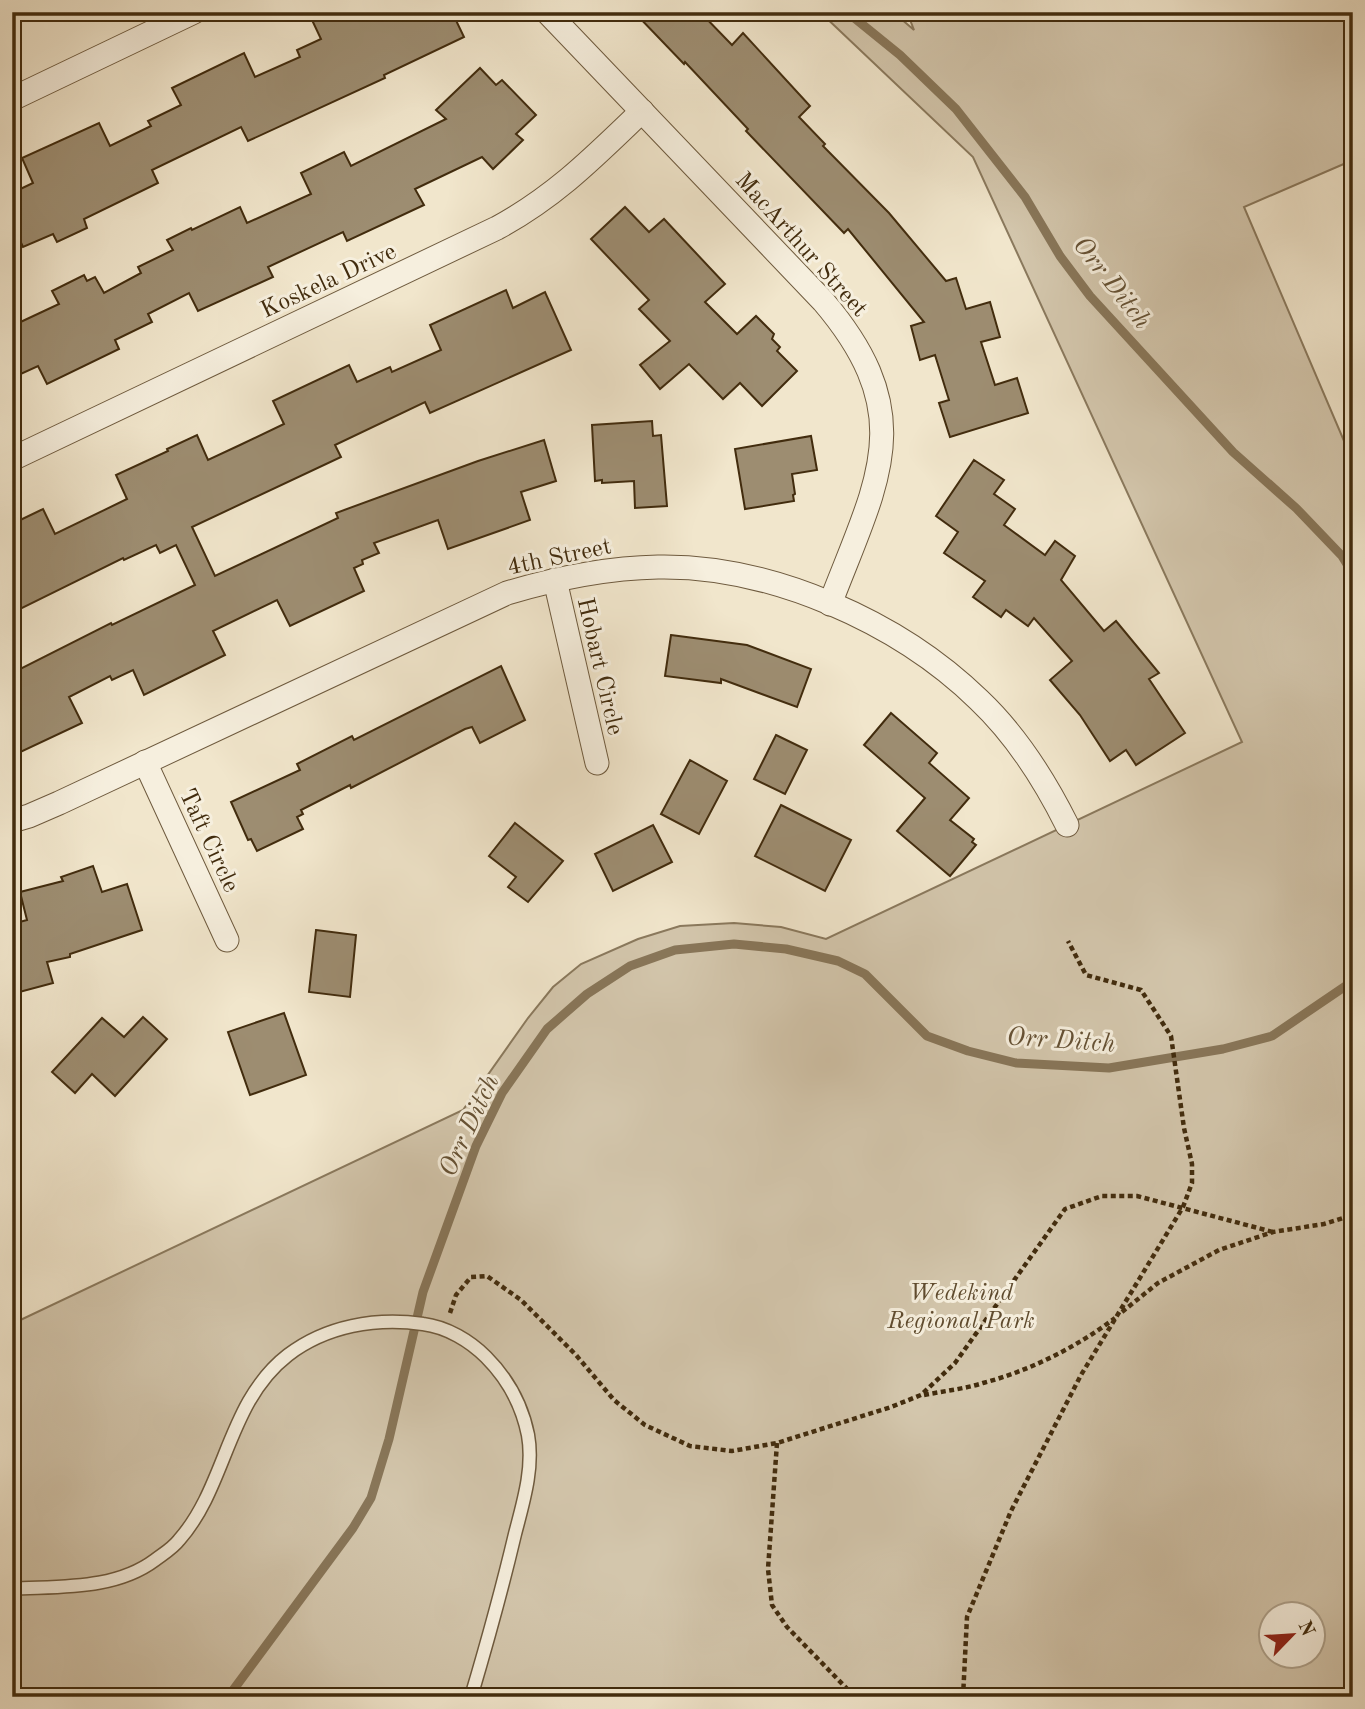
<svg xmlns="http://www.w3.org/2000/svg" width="1365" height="1709" font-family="'Old Standard TT',serif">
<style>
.green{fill:#d3c6ac;stroke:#8a795d;stroke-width:2;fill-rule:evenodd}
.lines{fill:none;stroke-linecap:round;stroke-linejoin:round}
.stream{stroke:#887659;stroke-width:9}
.building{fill:#9d8d71;stroke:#422c0e;stroke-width:2}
.lane-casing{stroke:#6e5a3e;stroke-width:15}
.street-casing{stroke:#6e5a3e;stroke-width:25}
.path{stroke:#422c0e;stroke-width:4.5;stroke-dasharray:5 3.5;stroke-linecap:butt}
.lane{stroke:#f6efde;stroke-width:12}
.street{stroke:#f6efde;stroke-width:23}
.labels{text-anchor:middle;stroke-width:6;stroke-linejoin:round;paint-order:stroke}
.street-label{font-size:24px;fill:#422c0e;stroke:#f6efde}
.park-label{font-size:24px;font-style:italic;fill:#5f4b2e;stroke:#f6efde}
.water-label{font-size:26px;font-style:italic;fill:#655134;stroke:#f6efde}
</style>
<rect width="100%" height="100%" fill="#f1e6cc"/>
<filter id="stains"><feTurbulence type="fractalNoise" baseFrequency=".00286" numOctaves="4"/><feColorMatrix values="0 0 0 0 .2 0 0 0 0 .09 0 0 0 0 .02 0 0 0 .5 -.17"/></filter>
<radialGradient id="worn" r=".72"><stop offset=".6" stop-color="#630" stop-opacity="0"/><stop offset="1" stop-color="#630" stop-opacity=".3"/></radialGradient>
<path class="green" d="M820,12H893L914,30L907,12H1353V160L1244,207L1353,462V1697H12V1324L463,1110L528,1018L553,987L581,964L638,939L680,926L734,923L781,927L826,939L1242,742L973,157ZM1270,1614H1312V1656H1270Z"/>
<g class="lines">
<g class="stream">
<path d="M847,12L900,55L956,109L1025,197L1060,256L1090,296L1233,452L1296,508L1342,556L1353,574"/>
<path d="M228,1697L353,1528L371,1498L389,1439L423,1292L476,1146L502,1093L547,1029L587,994L630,966L675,950L734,944L786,949L838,961L865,974L927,1036L968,1051L1016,1063L1109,1068L1223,1049L1272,1036L1353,981"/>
</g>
</g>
<g class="building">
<path d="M330,12H452L464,37L384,75L385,78L248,141L241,127L152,170L158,183L84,219L87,228L57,242L53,234L23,247L12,223V193L33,183L22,158L99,123L110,146L151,126L148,121L181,105L172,88L244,53L255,77L300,57L297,50L321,39L312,20Z"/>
<path d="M634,12H700L732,45L743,33L810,106L799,117L825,144L823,146L889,213L946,281L956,278L966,309L990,302L1000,337L981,342L995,385L1017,378L1028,413L950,437L939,403L949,400L935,355L920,360L911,326L924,322L848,229L844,233L746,131L748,129L685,62L684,64Z"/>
<path d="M480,68L496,85L502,80L536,115L516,134L523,140L493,169L482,157L415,189L424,205L347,241L343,232L268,267L273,277L198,311L189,293L148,314L152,322L115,340L119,349L47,384L38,366L12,378V326L59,304L52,291L84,275L87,281L95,277L104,293L141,273L138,267L173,250L167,240L191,228L192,230L240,207L247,223L311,194L301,173L344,152L351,166L446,119L436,110Z"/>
<path d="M625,207L649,232L664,219L725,284L705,302L737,334L756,316L774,334L772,339L780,347L777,351L797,371L762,406L740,383L723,399L689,364L660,389L640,365L670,341L639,309L649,300L591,239Z"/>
<path d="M506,290L513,308L545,292L571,350L430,413L425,402L335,445L341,457L192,527L215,576L338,518L336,513L478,461L544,440L556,481L521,492L530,520L448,549L438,520L374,543L379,553L362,560L363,564L354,568L364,591L290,626L277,600L213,631L225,655L144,695L133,670L112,680L110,676L69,697L82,723L12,756V673L111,623L112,625L195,585L176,545L160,553L156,545L124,560L123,558L12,613V524L43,509L55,534L127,499L116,475L168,451L167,449L197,435L208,460L240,445L284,424L273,401L349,365L357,382L390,367L392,372L441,350L430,325Z"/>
<path d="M652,421L653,436L661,435L667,506L635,508L634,481L602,483V480L595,481L592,425Z"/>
<path d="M811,436L817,470L792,474L795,494L793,495L794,501L745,509L735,449Z"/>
<path d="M974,460L1004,480L994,494L1015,509L1004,525L1045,555L1055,541L1075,556L1061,580L1104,631L1116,621L1159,673L1149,679L1185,733L1136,765L1126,750L1110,761L1080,715L1050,680L1072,661L1034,618L1028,626L1006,610L1001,617L973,597L985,581L944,553L958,532L936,516Z"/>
<path d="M671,635L747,645L811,669L797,707L721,679V683L665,676Z"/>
<path d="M501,666L525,720L480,743L472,727L465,729L351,788L350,785L301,810L303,814L297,817L303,829L257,851L251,839L248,840L231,802L300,770L297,764L352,736L354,740Z"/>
<path d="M891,713L937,753L929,763L969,798L950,820L974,839L972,842L976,845L950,876L897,831L925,798L864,745Z"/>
<path d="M776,735L807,750L785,794L754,779Z"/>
<path d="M690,760L727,781L699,834L661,814Z"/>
<path d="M781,805L851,840L825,891L755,856Z"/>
<path d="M515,823L563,861L528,902L508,887L516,877L489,856Z"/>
<path d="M653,825L672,862L613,891L595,854Z"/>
<path d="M93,866L102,892L127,884L142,930L70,954V957L47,962L53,983L12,994V924L27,920L20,892L63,881L61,877Z"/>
<path d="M316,930L356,935L350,997L309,992Z"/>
<path d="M284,1013L306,1075L250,1095L228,1032Z"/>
<path d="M143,1017L167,1039L115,1096L92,1074L75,1093L52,1072L102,1018L124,1037Z"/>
</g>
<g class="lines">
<g class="lane-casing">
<path id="lane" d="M12,1589C60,1586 115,1590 155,1560C163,1554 173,1548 179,1540C227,1486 227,1402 288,1355C326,1326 376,1317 423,1324C447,1327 470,1341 486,1357C508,1379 522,1405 528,1435C534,1468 523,1503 515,1534C502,1589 487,1643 471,1697"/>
</g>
<g class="street-casing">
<g id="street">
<path d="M547,12L823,301C921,416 877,481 830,604"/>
<path d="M12,99L194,12"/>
<path d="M12,459L497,228C556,196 594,157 642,111"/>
<path d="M555,580L597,763"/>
<path d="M145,762L227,940"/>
<path d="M12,821L29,816L59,803L507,593C557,578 606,568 658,567C771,565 899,622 979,700C1016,735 1044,779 1067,825"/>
</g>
</g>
<g class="path">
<path d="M1122,1312L1158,1283L1219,1250L1273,1232L1324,1224L1353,1215"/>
<path d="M450,1313L456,1295L471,1277L487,1276L521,1300L576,1355L614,1400L645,1425L690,1446L732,1451L777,1443L891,1407L921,1395L955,1363L1065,1209L1102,1196H1137L1273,1232"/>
<path d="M924,1395C944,1391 964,1389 983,1383C1029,1371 1077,1347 1115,1318"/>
<path d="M777,1443L768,1569L772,1605L787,1627L855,1697"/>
<path d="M963,1697L967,1617L1011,1511L1081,1375L1183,1207L1192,1183V1164L1184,1128L1171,1036L1141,990L1086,975L1068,941"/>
</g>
<use href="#lane" class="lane"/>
<use href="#street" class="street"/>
</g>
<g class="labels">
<g class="street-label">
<text transform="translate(802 244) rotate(48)" y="8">MacArthur Street</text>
<text transform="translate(328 280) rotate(-25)" y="8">Koskela Drive</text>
<text transform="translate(559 556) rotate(-12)" y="8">4th Street</text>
<text transform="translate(601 666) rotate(77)" y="8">Hobart Circle</text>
<text transform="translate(210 840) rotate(65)" y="8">Taft Circle</text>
</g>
<g class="park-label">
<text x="961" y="1300">Wedekind<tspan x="961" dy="28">Regional Park</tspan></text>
</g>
<g class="water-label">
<text transform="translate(1113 282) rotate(52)" y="9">Orr Ditch</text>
<text transform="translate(1061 1039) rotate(4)" y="9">Orr Ditch</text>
<text transform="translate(468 1125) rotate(-65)" y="9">Orr Ditch</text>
</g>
</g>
<rect width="1365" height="1709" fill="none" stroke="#f1e6cc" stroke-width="42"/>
<rect x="14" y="14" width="1337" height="1681" fill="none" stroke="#422c0e" stroke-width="3.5"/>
<rect x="21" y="21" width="1323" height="1667" fill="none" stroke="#422c0e" stroke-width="2"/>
<g transform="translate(1292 1635) rotate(65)"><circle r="33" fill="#f6efde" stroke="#aea18b" stroke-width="2"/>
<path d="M0-5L12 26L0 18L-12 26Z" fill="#8f2418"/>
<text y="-10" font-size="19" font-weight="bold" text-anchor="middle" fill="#422c0e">N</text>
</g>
<rect width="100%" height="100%" filter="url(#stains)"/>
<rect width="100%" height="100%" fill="url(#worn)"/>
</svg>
